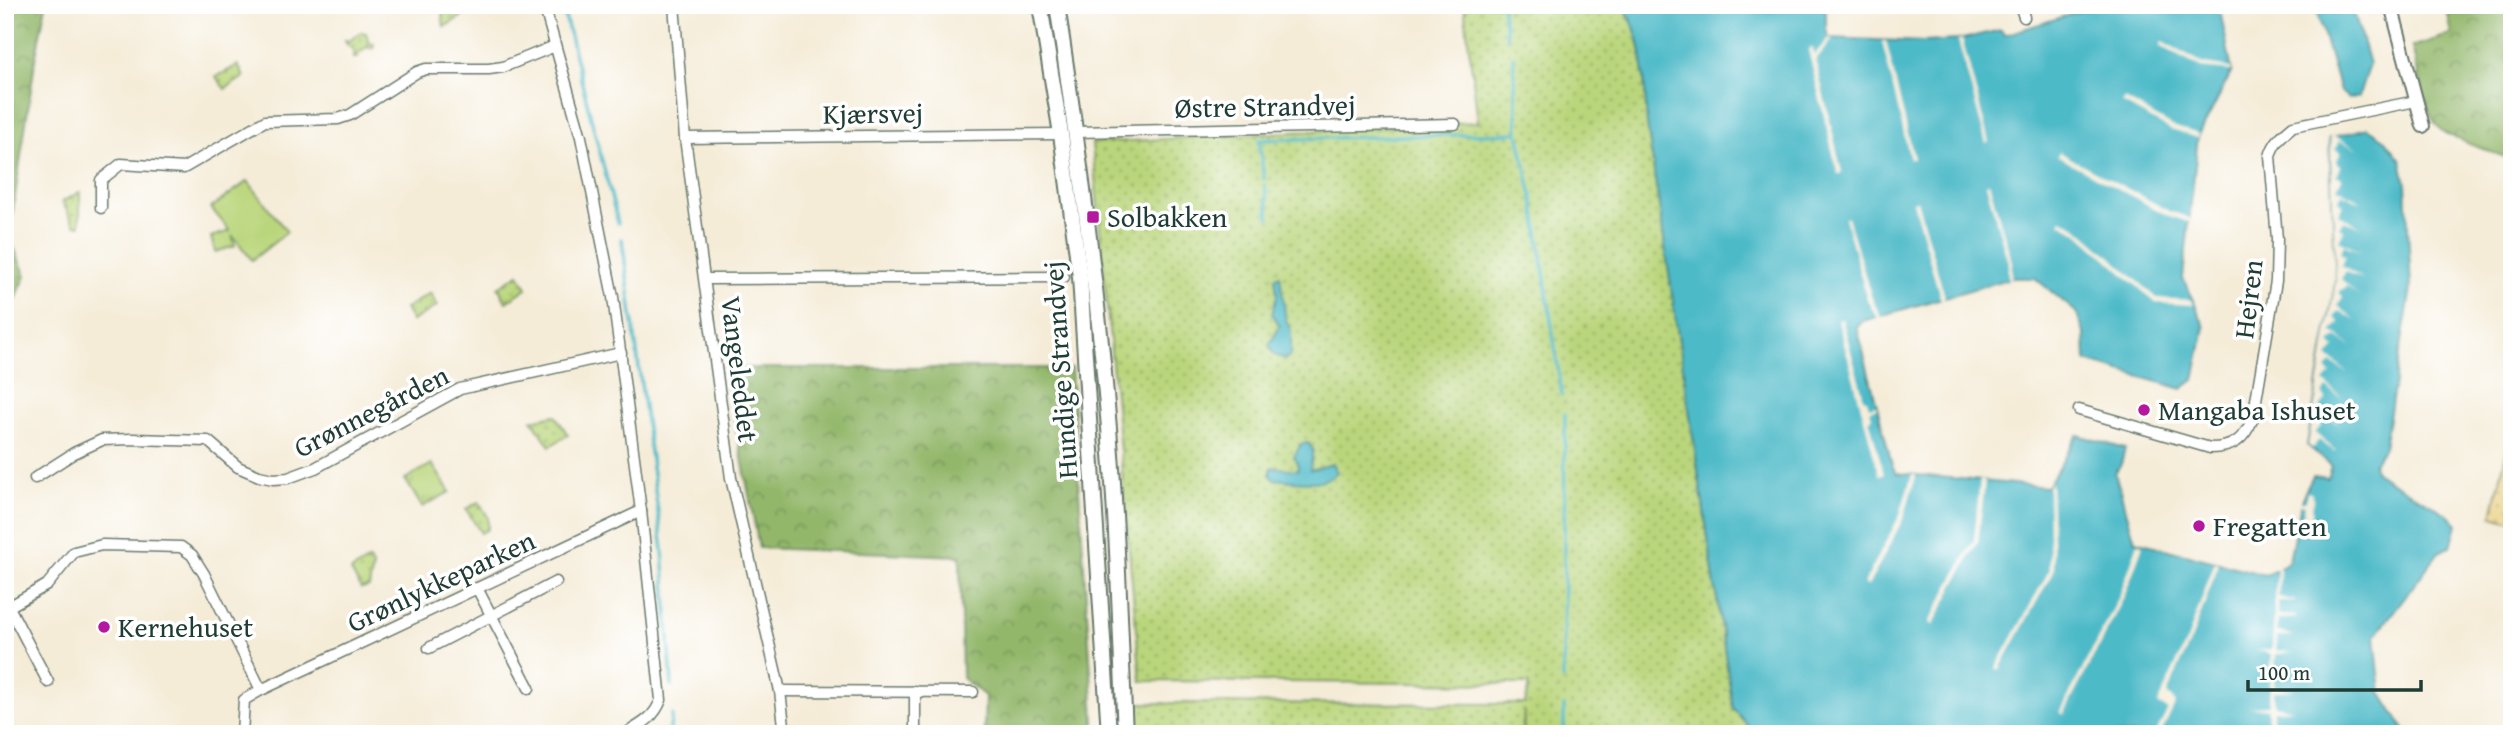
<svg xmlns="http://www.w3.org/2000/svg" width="2517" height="739" font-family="'Gentium Book Plus',serif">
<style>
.grass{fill:url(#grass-tufts);stroke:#6c8a58;stroke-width:2}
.forest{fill:url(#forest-crowns);stroke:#597a50;stroke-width:2}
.sand{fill:url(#sand-dots);stroke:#868c69;stroke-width:2}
.park{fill:url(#park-dots);stroke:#6c8a58;stroke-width:2}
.garden{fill:#bad67b;stroke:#6c8a58;stroke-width:2}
.water{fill:#4dbac8;stroke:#367c7e;stroke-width:2}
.pier{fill:#f5ecd8}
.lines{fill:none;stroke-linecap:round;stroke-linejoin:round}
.stream{stroke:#4dbac8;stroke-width:3.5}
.minor-casing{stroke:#6a7a6d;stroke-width:13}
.tertiary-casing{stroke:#6a7a6d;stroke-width:16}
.secondary-casing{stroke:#6a7a6d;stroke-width:18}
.minor{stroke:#fff;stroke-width:10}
.tertiary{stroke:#fff;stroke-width:12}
.secondary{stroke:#fff;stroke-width:14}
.poi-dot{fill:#b5179e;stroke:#fff;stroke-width:2.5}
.labels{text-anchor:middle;stroke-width:7;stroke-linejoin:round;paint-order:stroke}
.street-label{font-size:28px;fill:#1f3d34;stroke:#fff}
.poi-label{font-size:28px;fill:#1f3d34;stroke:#fff;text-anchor:start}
</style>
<defs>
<pattern id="grass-tufts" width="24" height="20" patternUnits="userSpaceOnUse" patternTransform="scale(1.75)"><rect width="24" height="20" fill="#bad67b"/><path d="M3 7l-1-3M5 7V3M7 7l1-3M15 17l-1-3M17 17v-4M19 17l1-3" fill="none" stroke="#97af66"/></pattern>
<pattern id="forest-crowns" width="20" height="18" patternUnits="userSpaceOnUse" patternTransform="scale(1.75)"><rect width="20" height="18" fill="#93b76b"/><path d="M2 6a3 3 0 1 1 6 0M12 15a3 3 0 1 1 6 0" fill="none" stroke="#779659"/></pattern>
<pattern id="sand-dots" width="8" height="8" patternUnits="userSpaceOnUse" patternTransform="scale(1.75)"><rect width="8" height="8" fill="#eeda9e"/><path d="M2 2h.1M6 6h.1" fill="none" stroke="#ccbc89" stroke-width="1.8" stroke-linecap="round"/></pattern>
<pattern id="park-dots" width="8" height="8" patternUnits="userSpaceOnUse" patternTransform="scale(1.75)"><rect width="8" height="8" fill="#bad67b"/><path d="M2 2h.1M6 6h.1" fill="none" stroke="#97af66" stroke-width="1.8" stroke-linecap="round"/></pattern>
</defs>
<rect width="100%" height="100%" fill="#fff"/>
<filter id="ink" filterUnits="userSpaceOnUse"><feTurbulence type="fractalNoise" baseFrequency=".0143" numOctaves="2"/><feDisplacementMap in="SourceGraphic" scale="14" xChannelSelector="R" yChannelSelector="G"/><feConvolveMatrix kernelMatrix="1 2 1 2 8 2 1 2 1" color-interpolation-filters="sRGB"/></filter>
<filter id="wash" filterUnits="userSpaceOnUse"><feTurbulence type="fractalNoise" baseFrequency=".00686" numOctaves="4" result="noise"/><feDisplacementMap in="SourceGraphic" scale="28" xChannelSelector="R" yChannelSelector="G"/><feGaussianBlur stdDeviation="1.57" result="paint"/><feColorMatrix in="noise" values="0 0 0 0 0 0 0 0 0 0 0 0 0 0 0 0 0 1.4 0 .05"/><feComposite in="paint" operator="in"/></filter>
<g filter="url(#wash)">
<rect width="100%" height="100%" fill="#f5ecd8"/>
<path class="grass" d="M432,464L450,492L422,507L405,479Z"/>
<g class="forest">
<path d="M5,5H46L36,55L9,236L26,276L5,321Z"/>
<path d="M2446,5H2512V152L2507,158C2488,150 2464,144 2445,133C2425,121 2418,70 2412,47L2452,34Z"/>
<path d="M725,368H1071L1095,734H984L985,696L962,678L960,556L759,548Z"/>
</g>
<path class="sand" d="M2512,427V521L2492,516Z"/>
<g class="park">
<path d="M453,5H474L476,8L444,27L442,12Z"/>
<path d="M1464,5H1623C1646,39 1644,85 1647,124L1733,708L1755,734H1524V709L1522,734H1137L1135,703L1525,704L1529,684L1141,681L1092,143L1478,122Z"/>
<path d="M361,32L366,33L369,43L374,44L373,49L368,47L358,54L357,58H353L355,52L346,43L345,40L349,41Z"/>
<path d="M238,65L244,77L225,89L216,77Z"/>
<path d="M80,192V225H75L62,202Z"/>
<path d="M519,274L527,288L506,302L498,287Z"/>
<path d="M430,293L437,306L412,321L405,309Z"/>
<path d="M555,415L568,435L550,446L532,420Z"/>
<path d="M479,502L488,517V529L481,533L466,509Z"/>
<path d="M369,560L373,567L369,587L361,589L351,571Z"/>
</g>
<path class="garden" d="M248,181L287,232L252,260L232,235L235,246L215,252L211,237L230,231L211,208Z"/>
<g class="water">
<path d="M1623,5H1826V29L1829,38L1925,42L1958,40L2001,30L2004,35L2081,11L2080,5H2219L2232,71L2198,137L2183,278L2205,327L2194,380L2182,389L2086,361L2085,335L2076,312L2035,278H2011L1863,321L1857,327L1892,465L1896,473L2047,487L2078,435L2125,449L2121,464L2115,473L2135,541L2265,575L2277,570L2289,561L2302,498L2313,476L2328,478L2332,466L2307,445L2336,278L2329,138L2368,128L2386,140L2401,160L2406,184L2411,289L2384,447L2373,464L2375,472L2449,515L2457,524L2451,546L2439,552L2375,636L2381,693L2407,734H1755L1733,708L1647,124C1644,85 1646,39 1623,5Z"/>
<path d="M2315,5H2352L2369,64L2359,96L2349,99L2340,91Z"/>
<path d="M1280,275L1286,320L1291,330V355L1285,359L1274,355L1269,345L1280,326L1272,314L1277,295L1275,278Z"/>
<path d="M1308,443L1313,449L1310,470L1332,464L1337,472C1325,488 1292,480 1274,479L1270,475L1272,467L1298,470V465L1294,457L1301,444Z"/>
</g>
<g class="pier">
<path d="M1829,38L1833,39L1817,58L1816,63L1842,173L1838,174L1808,49L1812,48L1814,55Z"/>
<path d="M1962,39L1989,142L1986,143L1958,40Z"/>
<path d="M1882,41H1886L1914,159H1910Z"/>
<path d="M2162,42L2203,64L2231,68L2232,71L2201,68L2160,46Z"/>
<path d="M2125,99L2172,126L2199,134L2198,138L2171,130L2122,103Z"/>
<path d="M2330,134L2359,149L2339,141L2335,149L2341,152L2336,162L2341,165L2336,175L2342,178L2337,188L2361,201L2360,202L2342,193L2338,201L2343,204L2338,214L2363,227L2343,220L2339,227L2344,230L2339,240L2363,252L2344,245L2340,253L2345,256L2341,266L2364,279L2345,272L2341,279L2361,298L2347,286L2339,292L2343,297L2337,305L2357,322L2340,311L2334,317L2339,322L2332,331L2353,348L2337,337L2330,343L2335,348L2328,357L2348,373L2331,363L2326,369L2331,374L2324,382L2344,400L2327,388L2322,394L2326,399L2320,408L2340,425L2322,414L2317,421L2322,425L2315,433L2336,451H2334L2319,440L2312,448L2308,445L2336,279Z"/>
<path d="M2059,152L2169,211L2190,218L2189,222L2167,215L2057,156Z"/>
<path d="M1989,183L2012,262L2011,278L2008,279V262L1986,184Z"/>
<path d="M1917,200L1945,298L1941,300L1913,201Z"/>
<path d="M1845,217H1848L1872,299L1881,317L1878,318L1868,302Z"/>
<path d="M2062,219L2078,228L2157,298L2191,300L2193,305L2156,303L2077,232L2060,223Z"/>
<path d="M1842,319L1864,399H1867L1869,407L1876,405L1877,408L1870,410L1872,418L1869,419L1884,474L1879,475L1838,320Z"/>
<path d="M1912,475H1916L1904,517L1868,586L1864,584L1900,515Z"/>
<path d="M1980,480L1985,481L1978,541L1933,625L1929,623L1974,541Z"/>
<path d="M2051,482L2054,570L1999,670L1996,668L2050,569L2048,487Z"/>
<path d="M2307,492L2313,494L2311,496L2313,497L2312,515L2308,523L2311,528V532L2303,530L2301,525L2305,505L2297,503L2298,501H2305Z"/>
<path d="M2138,543L2143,545L2124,597L2064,714L2060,713L2120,595Z"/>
<path d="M2215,562L2219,563L2192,638L2167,694L2176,703L2160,734H2155L2168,710L2158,704L2188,638Z"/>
<path d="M2277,566L2280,569L2278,597L2297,601H2278V615L2295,616L2296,618L2278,619L2277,632L2295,636L2277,637L2276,650L2294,653L2276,654L2275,667L2293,671H2275L2274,686L2295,690L2274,691V705L2294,709L2273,710L2272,726L2299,728V732L2248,730V726H2268V709L2249,706L2269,705L2271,671L2253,669L2271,667L2272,655L2267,652L2254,651L2272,649L2277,571L2274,568Z"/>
</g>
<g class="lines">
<g class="stream">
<path d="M562,5L618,223"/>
<path d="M1502,5L1507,38"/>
<path d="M1513,57L1518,133L1534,205L1562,395"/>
<path d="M1264,179L1259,140L1518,133"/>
<path d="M1265,185L1269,217"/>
<path d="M622,239L663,550L672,686"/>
<path d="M1563,679L1565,414"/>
<path d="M1564,706V734"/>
<path d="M669,734L672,715"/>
</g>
</g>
</g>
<g filter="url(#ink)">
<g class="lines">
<g class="minor-casing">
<g id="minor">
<path d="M544,5L581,137L613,297L641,511L661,700C654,718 642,724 625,734"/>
<path d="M674,5L685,138L731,478L780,691L785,734"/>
<path d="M2020,5L2024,17"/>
<path d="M1076,132L1455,124"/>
<path d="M685,138L1061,134"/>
<path d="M101,208V180L121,164L184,168L265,121L338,119L350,115L417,72L426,69H489L503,67L555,46"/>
<path d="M706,279L1064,277"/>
<path d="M2079,410L2210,448C2233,448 2244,440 2253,418L2276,281L2277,239L2270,156C2274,142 2282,135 2293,126L2416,101"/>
<path d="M35,478L74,453L102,440L132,439L208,441L238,467L259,476L273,479L288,478L315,468L460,389L621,353"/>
<path d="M477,588L529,688"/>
<path d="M9,607L48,682"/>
<path d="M5,609L47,585L74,552L102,545L181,547L192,555L204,574L261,690L641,511"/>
<path d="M429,648L556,582"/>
<path d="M780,691L973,692"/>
<path d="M915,730V691"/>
<path d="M242,734L244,700L261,690"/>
</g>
</g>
<g class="tertiary-casing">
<path id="tertiary" d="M2391,5L2423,126"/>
</g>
<g class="secondary-casing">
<g id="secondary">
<path d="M1040,5L1061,134L1080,277L1109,734"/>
<path d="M1057,5C1077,138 1095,271 1107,405C1117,515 1120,624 1125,734"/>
</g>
</g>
<use href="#minor" class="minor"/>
<use href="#tertiary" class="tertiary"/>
<use href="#secondary" class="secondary"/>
</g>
</g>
<g class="poi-dot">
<rect x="1086" y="210" width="14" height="14" rx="3.5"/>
<circle cx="2144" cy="410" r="7"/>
<circle cx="2199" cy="526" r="7"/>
<circle cx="104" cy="627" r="7"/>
</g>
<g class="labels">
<g class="street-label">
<text transform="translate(1265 106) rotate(-1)" y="10">Østre Strandvej</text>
<text transform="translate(873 113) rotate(-1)" y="10">Kjærsvej</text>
<text transform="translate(2248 299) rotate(-83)" y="10">Hejren</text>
<text transform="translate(740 369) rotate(83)" y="10">Vangeleddet</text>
<text transform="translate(1060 370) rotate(-94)" y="10">Hundige Strandvej</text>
<text transform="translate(371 411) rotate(-27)" y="10">Grønnegården</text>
<text transform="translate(441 581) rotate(-25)" y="10">Grønlykkeparken</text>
</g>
<g class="poi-label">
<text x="1107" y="227">Solbakken</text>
<text x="2158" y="420">Mangaba Ishuset</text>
<text x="2213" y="536">Fregatten</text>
<text x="118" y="637">Kernehuset</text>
</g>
</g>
<rect width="2517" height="739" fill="none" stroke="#fff" stroke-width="28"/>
<path d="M2248 680v10h173v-10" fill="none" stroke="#1f3d34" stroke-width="3.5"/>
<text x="2258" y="680" font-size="21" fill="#1f3d34" stroke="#ffffff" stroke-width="5" paint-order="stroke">100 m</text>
</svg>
